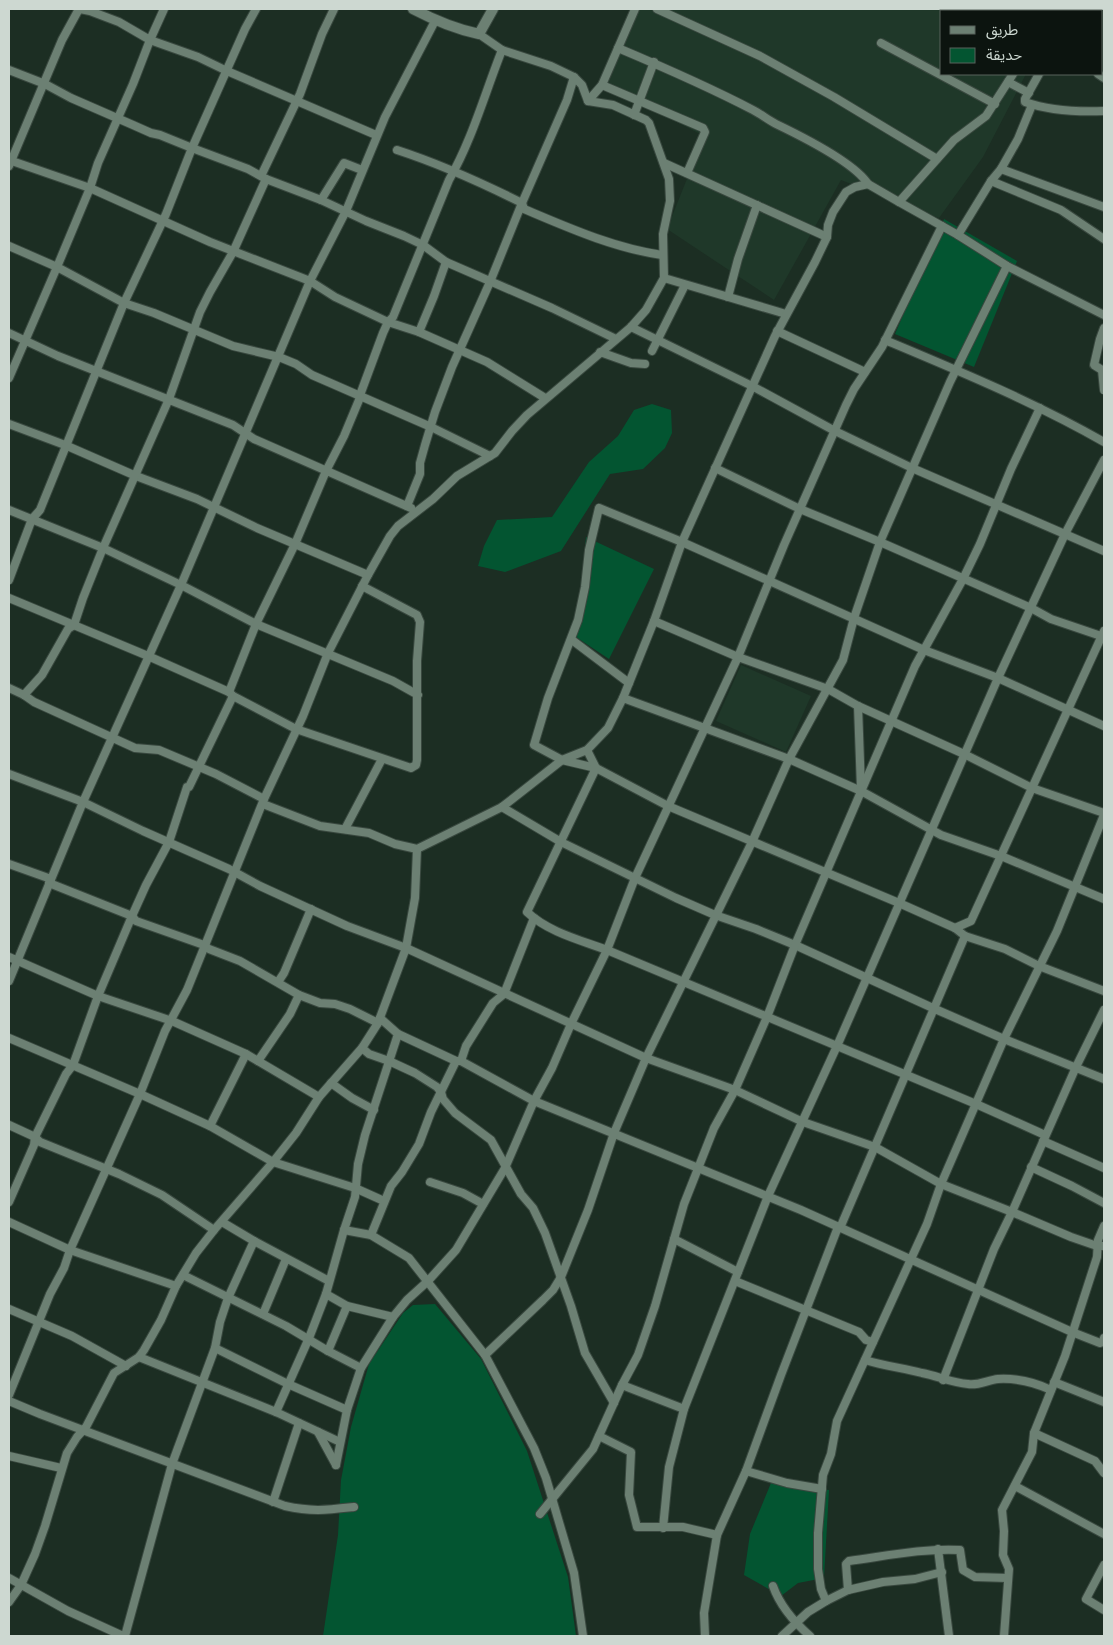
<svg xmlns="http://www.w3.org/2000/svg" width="1113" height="1645" font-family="Roboto,'Noto Sans Arabic',sans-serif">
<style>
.built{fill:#1f3829}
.green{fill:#035531}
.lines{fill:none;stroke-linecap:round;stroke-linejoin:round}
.minor-casing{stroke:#39483f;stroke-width:10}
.tertiary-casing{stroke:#39483f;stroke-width:12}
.minor{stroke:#6c8073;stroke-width:8}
.tertiary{stroke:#6c8073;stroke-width:10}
</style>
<rect width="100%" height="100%" fill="#1c2e23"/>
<g class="built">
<path d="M638,9H1059L1058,11H942V74H1026L983,157L939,218L841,180L774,300L667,229L704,136L607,86Z"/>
<path d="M741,665L811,696L786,752L716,721Z"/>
</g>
<g class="green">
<path d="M944,219L1017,261L974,367L895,334Z"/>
<path d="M652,404L671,410L672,433L665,448L643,469L610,474L561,551L505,572L478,566L484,546L497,520L552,517L589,462L618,436L634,410Z"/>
<path d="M586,537L654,569L609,659L576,637Z"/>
<path d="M435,1304L481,1359L527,1451L568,1577L576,1636H323L338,1535L341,1480L351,1427L369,1364L403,1313L413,1305Z"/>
<path d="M771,1483L829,1490L824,1578L798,1583L781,1596L744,1575L750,1534Z"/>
</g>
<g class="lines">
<g class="minor-casing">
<g id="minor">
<path d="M80,9L90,11L119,22L150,40L198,57L227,71L376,135"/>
<path d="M657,9L760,56L834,97L937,159"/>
<path d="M967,9L971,11"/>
<path d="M1001,11L1002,9"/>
<path d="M1046,11L1047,9"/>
<path d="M881,43L995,104"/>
<path d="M618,48C663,67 709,87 753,110C761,114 768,120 776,124C801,136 854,162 868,184"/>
<path d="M9,70L45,84L71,98L133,125L151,133L160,135L192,148L248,169L266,179L321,200L366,221L404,236L423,245L446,262L552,308L616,339"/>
<path d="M1039,74L1025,99V102C1050,111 1079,112 1104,111"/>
<path d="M1098,74L1104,78"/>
<path d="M1008,82L1029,93"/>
<path d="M602,85L703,128L705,132L687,173"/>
<path d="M588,101L602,85L635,9"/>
<path d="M634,115L654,62"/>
<path d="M397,150C440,164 482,183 522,203L524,209C569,228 614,248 662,255"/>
<path d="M9,160L90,188L210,242L310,281L335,297L388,322L419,332L487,362L545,398"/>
<path d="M664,163L827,237"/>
<path d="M9,166L62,40L79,9"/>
<path d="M1001,169L1104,207"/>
<path d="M261,176L300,94L322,34L334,9"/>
<path d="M991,181L1061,210L1104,239"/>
<path d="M321,200L344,163L362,170"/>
<path d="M899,202L958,235L1007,266L1104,315"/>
<path d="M958,235L991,181L1001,169L1018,139L1032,105"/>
<path d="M9,246L57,267L124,303L154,313L233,346L279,357L296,364L312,375L335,385L431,427L490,456"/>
<path d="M664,278L786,314"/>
<path d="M728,297L738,259L757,205"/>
<path d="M631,327L752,386L835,431L912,468L1104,551"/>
<path d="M1104,328L1100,339L1094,365L1102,370L1104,390"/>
<path d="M777,331L865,372"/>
<path d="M419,332L434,296L446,262"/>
<path d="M9,333L58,356L233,425L254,439L411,508"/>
<path d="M885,340C959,371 1034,402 1104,442"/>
<path d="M652,351L685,285"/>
<path d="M600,352L631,363L645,364"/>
<path d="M9,378L57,267L90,188L98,163L133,84L150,40L164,9"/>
<path d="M9,424L65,445L136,476L197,499L257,528L368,575"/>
<path d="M715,468L800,509L880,542L1031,608L1051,619L1104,637"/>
<path d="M407,506L420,474V463L425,445L435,412L452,367L490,282L522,203L567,100L574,77"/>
<path d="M9,510L103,548L181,585L256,624L393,681L418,695"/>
<path d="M9,580L32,519L40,510L124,303L166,214L192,148L245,29L256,9"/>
<path d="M9,598L148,656L229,692L233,696L296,729L411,768L416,765L417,760V661L420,622L417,615L362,586"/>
<path d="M654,621L738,657L828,689L858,706L964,754L1032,788L1104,813"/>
<path d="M572,640L629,683"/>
<path d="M9,688L24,695L34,702L135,748L159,750L216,774L264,799"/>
<path d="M229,692L256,624L295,544L326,471L344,436L359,400L360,395L383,333L388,322L393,317L449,180C472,140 485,93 502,50"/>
<path d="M24,695L42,675L68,629L74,625L83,598L103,548L169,399L200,312L210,292L233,252L266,179"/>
<path d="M623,698L789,759L861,791L941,835L1001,856L1104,899"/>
<path d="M858,706L861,789"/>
<path d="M1104,726L998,678L924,650L682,542L599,508L589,550L585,587L578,620L548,698L534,745L562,760L596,768L668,806L899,903L955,928L965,936L1005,949L1039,966L1104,991"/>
<path d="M587,750L596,768L527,912C548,932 580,940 607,950L976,1104L1045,1135"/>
<path d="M9,774L83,802L143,831L229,869L260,886L347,926L406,948L646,1058L735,1090L803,1122L875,1147L941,1184L1012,1212L1071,1237L1097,1246H1104"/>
<path d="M263,804L320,826L369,833L395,844L417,849L502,807L562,760L587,750L608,728L623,698L654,621L682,542L775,336L815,262L827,237L828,225L833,212L846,192L855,187L868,184L899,202L954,140L986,116L1013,74"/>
<path d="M502,807L561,842L676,898L715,915L756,929L795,945L935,1009L1004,1039L1104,1079"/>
<path d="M345,829L382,759"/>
<path d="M9,864L51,879"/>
<path d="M49,883L132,916L136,921L204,945L209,949L240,961L299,995L320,1003L335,1004L350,1009L378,1023"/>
<path d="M955,928L971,921L1104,631"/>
<path d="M9,957L98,996L172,1021L246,1054L319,1097"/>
<path d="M9,981L83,802L181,585L310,281L346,211L385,117L435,21"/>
<path d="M278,982L284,973L311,909"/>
<path d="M398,1034L456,1061H461L534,1101L801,1210L1072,1332L1100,1343L1103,1342L1104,1338"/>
<path d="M9,1038L140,1094L210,1126L273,1162L355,1188L384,1201"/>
<path d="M362,1048L369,1054L389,1061L415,1073L437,1087L441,1092L443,1099L455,1113L491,1140L521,1194L533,1208L545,1233L571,1306L585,1353L614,1403"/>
<path d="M258,1061L290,1014L299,995"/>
<path d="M461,1061L466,1046L493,1003L504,994L534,918"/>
<path d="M331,1083L352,1098L374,1110"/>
<path d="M9,1125L35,1137L40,1142L119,1174L162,1195L214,1230"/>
<path d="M210,1126L246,1054"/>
<path d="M1043,1141L1104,1168"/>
<path d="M1031,1167L1072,1186L1104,1203"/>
<path d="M430,1182L463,1193L483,1204"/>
<path d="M9,1202L34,1145L35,1137L66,1074L73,1065L98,996L132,916L146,885L169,842L187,787H189L233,696"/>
<path d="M9,1222L70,1250L176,1286"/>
<path d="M222,1222L254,1241L329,1281"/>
<path d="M840,1228L965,936"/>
<path d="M344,1230L371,1235L409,1258L485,1355L534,1448L546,1478L574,1573L583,1636"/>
<path d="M371,1235L391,1186L402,1172L419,1144L431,1112L456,1061"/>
<path d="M674,1239L738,1272"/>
<path d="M183,1275L286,1326L328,1351L361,1368"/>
<path d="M735,1281L859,1332L866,1340L873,1342"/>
<path d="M326,1294L347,1306L393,1317"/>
<path d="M9,1309L72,1336L126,1366"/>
<path d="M263,1314L286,1259"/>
<path d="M215,1348L288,1384L347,1410"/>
<path d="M328,1351L347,1306"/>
<path d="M485,1355L543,1300L553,1290L561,1277L588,1210L614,1133L646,1058L752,842L789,759L843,660L854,618L880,542L950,382L1007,266"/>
<path d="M139,1357L276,1412L340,1442"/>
<path d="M865,1360C884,1366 903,1368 922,1373C938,1376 952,1383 968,1384C978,1386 988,1380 998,1379C1017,1378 1034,1382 1051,1390"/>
<path d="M943,1380L994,1249L1012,1212L1076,1067L1104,1010"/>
<path d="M1054,1382L1104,1402"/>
<path d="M622,1385L684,1409"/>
<path d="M9,1395L50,1294L64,1268L70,1250L140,1094L165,1031L187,990L264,799L303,716L328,653L368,575L390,536L398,526L433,499L457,476L495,453L512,431L527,415L631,327L646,310L664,278L663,234L670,201L669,179L649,123L646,120L613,105L588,101L582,85L574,77L551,66L502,50L479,34"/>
<path d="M9,1401L40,1414L285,1506C312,1512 327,1510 354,1507"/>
<path d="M276,1412L309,1338L326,1294L344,1230L355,1197L358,1164L365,1135L398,1034L380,1018"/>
<path d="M318,1432L336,1465"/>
<path d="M1034,1433L1095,1461L1104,1473"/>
<path d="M599,1436L631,1452L629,1495L637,1527H683L717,1535"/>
<path d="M9,1456L61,1468"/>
<path d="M336,1465L347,1410L361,1368L393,1317L407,1300L428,1281L456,1250L505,1168L534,1101L552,1068L571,1024L607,950L635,878L738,657L784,545L846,405L854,389L882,347L942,226"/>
<path d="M746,1471L787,1483L822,1489"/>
<path d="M1015,1486L1104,1534"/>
<path d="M273,1502L299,1423"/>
<path d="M540,1514L593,1449L622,1385L638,1355L655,1306L684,1204L714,1128L735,1090L767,1017L795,945L915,666L963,579L980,544L1011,469L1040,408"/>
<path d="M663,1528L669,1467L684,1409L768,1196L837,1046L998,678L1065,534L1104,460"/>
<path d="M938,1549L949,1636"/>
<path d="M1104,1565L1086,1599L1104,1610"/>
<path d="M9,1578L68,1611L123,1636"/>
<path d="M773,1586C780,1606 794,1622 810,1636"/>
<path d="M848,1590L846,1564L849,1561C886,1556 923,1548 960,1550L963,1570L975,1577L1008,1578"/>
<path d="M826,1601L821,1589L818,1569V1533L823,1475L831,1454L837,1421L927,1224L941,1184L1004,1039L1057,931L1104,815"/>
<path d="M9,1602L21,1585L35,1554L45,1526L67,1453L77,1437L86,1427L114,1373L139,1357L144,1350L161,1320L176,1286L196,1253L214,1230L273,1162L296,1133L319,1097L362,1048L378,1023L406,948L415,898L417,849"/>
<path d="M125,1636L172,1464L215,1348L220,1322L228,1298L254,1241"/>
<path d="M705,1636L704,1613L717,1535L746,1471L781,1375L838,1227"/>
<path d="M782,1636L808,1612L826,1601L848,1590L883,1582L915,1579L942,1572"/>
<path d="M1004,1636L1009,1569L1003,1555L1004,1531L1002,1510L1032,1452L1034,1433L1065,1356L1097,1257L1098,1240L1104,1226"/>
</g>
</g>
<g class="tertiary-casing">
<path id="tertiary" d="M413,9C434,20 455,29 479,34L493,9"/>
</g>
<use href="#minor" class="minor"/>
<use href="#tertiary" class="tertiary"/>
</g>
<rect width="1113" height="1645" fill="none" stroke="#cdd8d1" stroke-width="20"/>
<rect x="940" y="10" width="162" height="65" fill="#0c140f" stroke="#59625d"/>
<rect x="950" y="26" width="25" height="8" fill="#6c8073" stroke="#59625d"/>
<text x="986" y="35" font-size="15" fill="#cdd8d1">طريق</text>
<rect x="950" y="48" width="25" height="15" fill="#035531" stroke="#59625d"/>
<text x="986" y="60" font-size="15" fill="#cdd8d1">حديقة</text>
</svg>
